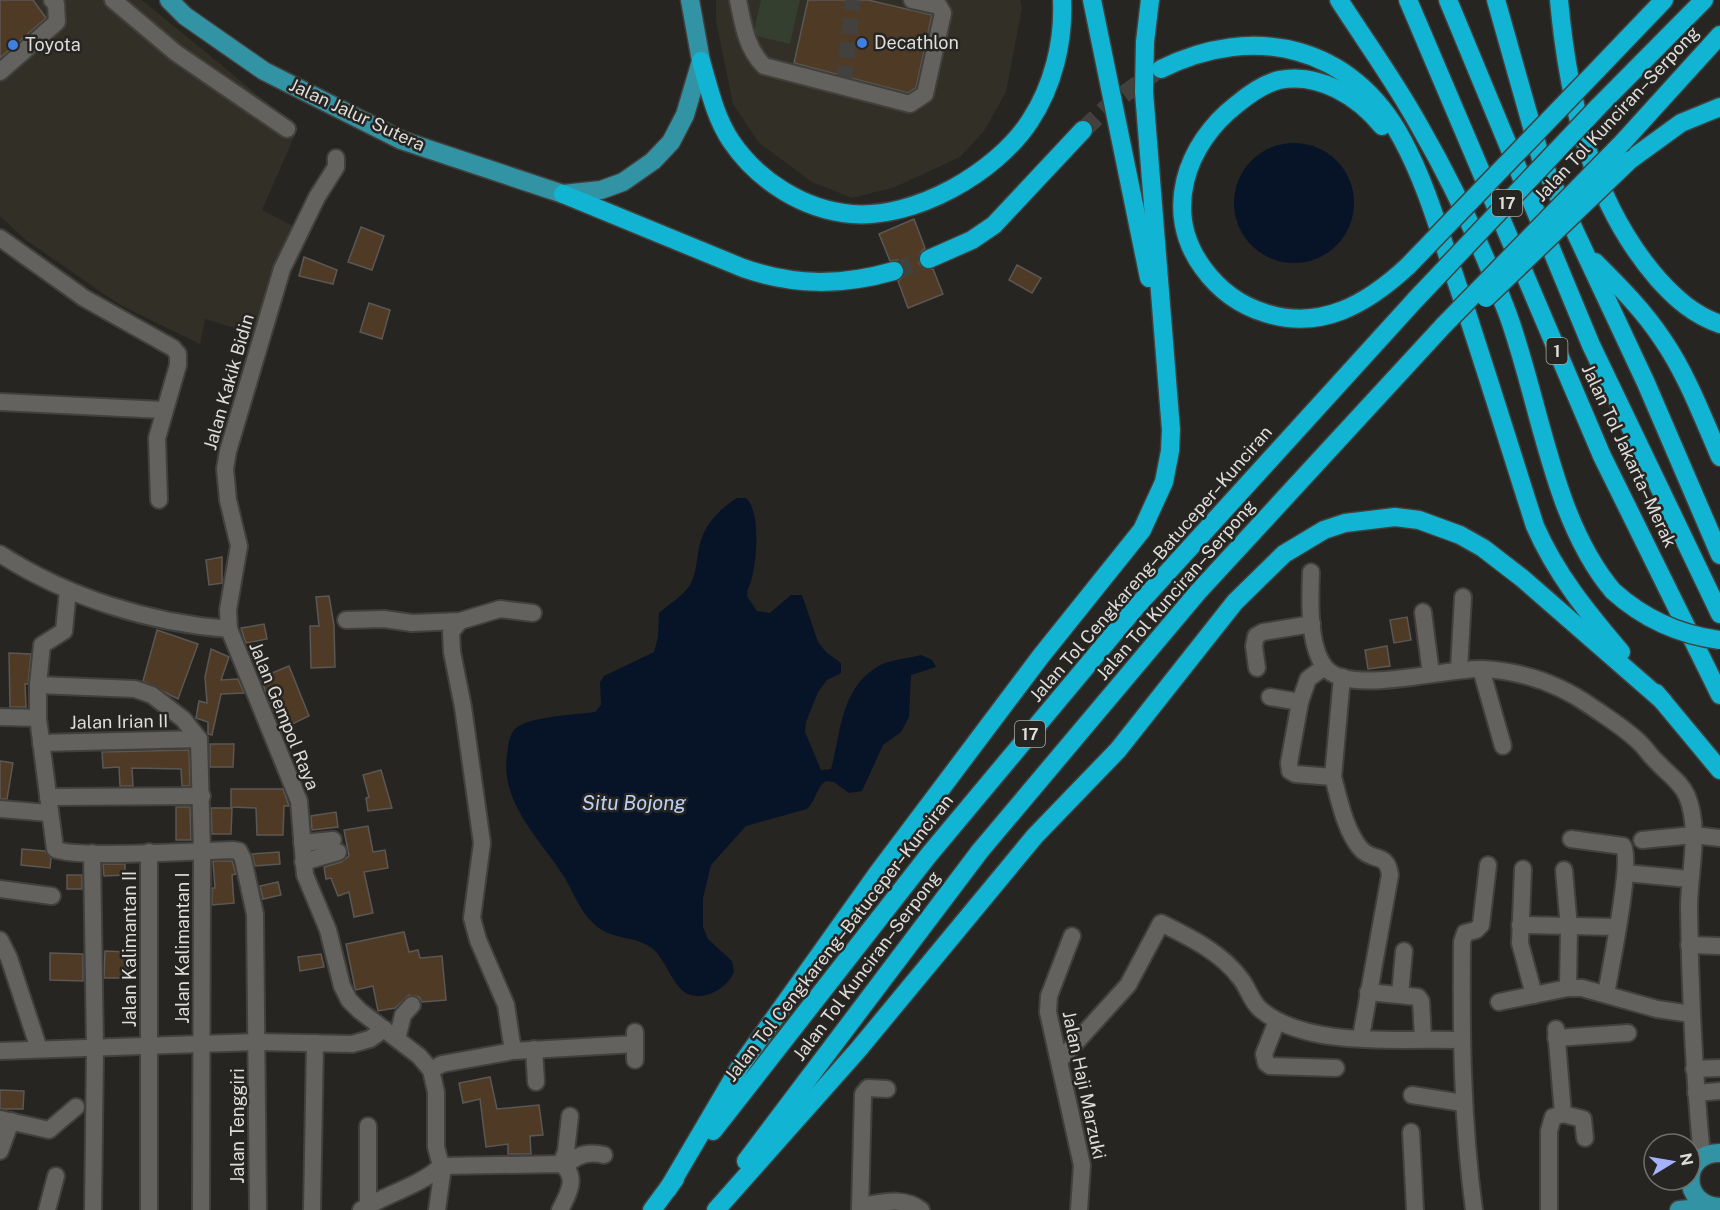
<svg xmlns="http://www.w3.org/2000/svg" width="1720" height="1210" font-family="'Public Sans',sans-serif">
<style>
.built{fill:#322f26}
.green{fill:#343f2f}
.water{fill:#071428}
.building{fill:#4f3b25;stroke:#5b5754;stroke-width:1.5}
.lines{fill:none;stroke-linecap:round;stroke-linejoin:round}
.minor-tunnel{stroke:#42413d;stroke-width:16;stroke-dasharray:16 8;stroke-linecap:butt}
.highway-tunnel{stroke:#42413d;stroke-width:18;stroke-dasharray:18 9;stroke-linecap:butt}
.minor-casing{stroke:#41403d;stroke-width:20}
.major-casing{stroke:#41403d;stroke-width:21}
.highway-casing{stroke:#41403d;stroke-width:21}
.minor{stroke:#64625e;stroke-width:16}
.major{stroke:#3293a4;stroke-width:18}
.highway{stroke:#11b4d2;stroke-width:18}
.highway-bridge-casing{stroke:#41403d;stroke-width:21;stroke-linecap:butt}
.highway-bridge{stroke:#11b4d2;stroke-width:18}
.shop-dot{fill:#3f7fe0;stroke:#272521;stroke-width:2}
.labels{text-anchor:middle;stroke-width:5;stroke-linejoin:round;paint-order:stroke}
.shield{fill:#272521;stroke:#a7a6a3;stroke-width:1.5}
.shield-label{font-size:16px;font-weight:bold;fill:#dedddb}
.poi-label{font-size:18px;fill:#dedddb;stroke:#272521;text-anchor:start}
.street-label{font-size:18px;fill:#dedddb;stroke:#272521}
.water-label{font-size:20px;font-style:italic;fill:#bbd3fa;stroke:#272521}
</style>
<rect width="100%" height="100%" fill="#272521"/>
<g class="built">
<path d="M0,0H142L298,128L262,210L299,229L264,337L205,319L200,344L120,305L26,240L0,216Z"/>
<path d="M716,0H1020L1022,8L1006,92L984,131L960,157L895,187L852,198L812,182L759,143L733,104L716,21Z"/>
</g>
<path class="green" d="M761,0H800L790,44L753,35Z"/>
<g class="water">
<circle cx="1294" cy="203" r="60"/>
<path d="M737,498H746C762,512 757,571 748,589L747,596L757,611L770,613L791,595H802L818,642L826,652L841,663V673L827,680L818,692L806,722L805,732L821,770L831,769C841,733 840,690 877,667C890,659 907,659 921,655L932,660L936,667L911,675L909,717L901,732L883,745L862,791L849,793L834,782L826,781C816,787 816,801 807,809L746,826L711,865L703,898V927L708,939L732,961L734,971C729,987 707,1000 690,995C673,989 667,961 653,949C637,936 615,940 599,928C580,914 575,894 563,875C539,838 500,802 507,755C508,746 509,735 515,729C528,716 576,715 595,712L601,705L600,682L604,676L654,652L658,637L659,613C669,604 682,597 690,585C698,571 696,555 701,540C707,522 721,508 737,498Z"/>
</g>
<g class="building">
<path d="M0,0H33L46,18L0,58Z"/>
<path d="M808,0H868L932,15L916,88L908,93L794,63Z"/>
<path d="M914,219L925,248L920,253L919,263L923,268L933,269L943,294L908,308L898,281L905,275V268L898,260L890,261L879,234Z"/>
<path d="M361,227L384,236L372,270L348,262Z"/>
<path d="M304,257L337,270L333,284L299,276Z"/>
<path d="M1017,265L1041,278L1032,293L1009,280Z"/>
<path d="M369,303L390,310L382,339L360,332Z"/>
<path d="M222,557V583L209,585L206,560Z"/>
<path d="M329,596L334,625L335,667L311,668L310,626H319L316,597Z"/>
<path d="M1407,617L1411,640L1394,643L1390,620Z"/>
<path d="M264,624L267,639L246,643L241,628Z"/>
<path d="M157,630L198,644L178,699L143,681Z"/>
<path d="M1387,646L1390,666L1368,669L1365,650Z"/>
<path d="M211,649L229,657L221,680L238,679L244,693L221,694L212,735L208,734V722L196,718L199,701L207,703L205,677Z"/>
<path d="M9,653L31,654L28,684H25L26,707H10Z"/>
<path d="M289,666L309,716L288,726L281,711L275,714L260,678Z"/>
<path d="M210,744H234L233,767H210Z"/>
<path d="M189,750L190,786H182L181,769L132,768L133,786H120L119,767L103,768L102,752Z"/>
<path d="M0,761L13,763L7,799H0Z"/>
<path d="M381,770L392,808L368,811L366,798L369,797L363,775Z"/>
<path d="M231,789H283L289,806H284L283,835H257L256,808L231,807Z"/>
<path d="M176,807H190L191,840H176Z"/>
<path d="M211,808H232L231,834H212Z"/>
<path d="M336,812L338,827L312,830L311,816Z"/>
<path d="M368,826L373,852L385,850L388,868L364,872L373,913L354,917L349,892L338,896L331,878L326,879L324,867L341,862L349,856L344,830Z"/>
<path d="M22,849L45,851L51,858L50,868L21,865Z"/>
<path d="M279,852L280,864L255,866L252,854Z"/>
<path d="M213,861H232L236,874L232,875L234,903L212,905V888H215Z"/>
<path d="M103,864H125V875L104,876Z"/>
<rect x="67" y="875" width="15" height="14"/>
<path d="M278,882L281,895L263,899L260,886Z"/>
<path d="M404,932L409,952L418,950L420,958L442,956L446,1000L422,1002L419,997L409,995L395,1008L378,1011L373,986L356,990L355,988L346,944Z"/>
<path d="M105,951L127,952V978H104Z"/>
<path d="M50,953L83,954V981L50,980Z"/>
<path d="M321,954L324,967L300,971L298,957Z"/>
<path d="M490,1077L497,1109L539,1105L543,1135L530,1136L531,1154H508V1144L486,1147L480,1099L463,1103L459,1083Z"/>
<path d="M0,1090L24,1091L23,1109H0Z"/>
</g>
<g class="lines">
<path class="minor-tunnel" d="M844,82L853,0"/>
<g class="highway-tunnel">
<path d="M1083,130L1113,102L1154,73"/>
<path d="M894,271L929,259"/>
</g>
<g class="minor-casing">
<g id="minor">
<path d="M113,0L176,53L287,129"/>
<path d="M738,0C743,24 746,48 764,66L910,104L925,94L943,13L939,6L912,0"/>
<path d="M0,72L57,22L56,4L52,0"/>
<path d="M336,158V167L317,197L282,269L228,451L225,469L228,500L239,546L228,610L229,629L299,801L305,875L328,930L342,986L349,1000L360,1011L419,1056L431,1070L436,1092V1147L441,1166L561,1164C579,1176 568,1195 560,1210"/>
<path d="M0,238L84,298L173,348L178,354V365L157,438L159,500"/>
<path d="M0,402L163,410"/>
<path d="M0,554C67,597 149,623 229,629"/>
<path d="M1311,572C1310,598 1308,644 1324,666C1346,698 1447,667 1482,669C1523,671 1558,683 1592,707C1608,718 1628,730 1642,745C1647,750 1651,757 1657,762C1667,773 1681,782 1687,796C1701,830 1689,872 1689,908C1690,991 1694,1074 1702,1157"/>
<path d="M68,590L64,631L42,645L38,685V718L55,849C73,859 204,851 233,850L239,851L243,859L255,914L258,1210"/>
<path d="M1423,612L1431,674"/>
<path d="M346,620L384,619L412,623L460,621L500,609L533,613"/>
<path d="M460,621L451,632L452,652L463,707L482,843L472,918L478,940L506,1005L513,1051"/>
<path d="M1324,667L1308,679L1300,702L1289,763L1290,771L1295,774L1333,777C1339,799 1345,830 1360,848C1372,863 1387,851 1390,875L1361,1037"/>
<path d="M1257,668L1254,646L1256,636L1263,632L1312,624"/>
<path d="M1459,669L1463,597"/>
<path d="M1481,669L1503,746"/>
<path d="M38,685L135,689L152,695L183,719L199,739L202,851L201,1210"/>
<path d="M1270,697L1300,702"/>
<path d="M0,717L38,718"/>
<path d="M41,743L199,739"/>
<path d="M1333,777L1342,677"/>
<path d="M48,797L202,796"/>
<path d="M0,809L49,813"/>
<path d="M1571,839L1623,846C1633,861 1610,970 1606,994"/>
<path d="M1642,840L1693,835L1720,838"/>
<path d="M302,843L333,840"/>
<path d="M92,853L95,1049L93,1210"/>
<path d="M303,862L338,852"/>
<path d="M1523,869L1520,943L1534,995"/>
<path d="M1564,870L1569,928L1568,988"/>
<path d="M1626,873L1689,879"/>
<path d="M0,889L52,896"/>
<path d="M1520,925L1616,927"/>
<path d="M1072,936L1049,996L1048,1012L1082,1165L1079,1210"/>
<path d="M0,940L9,958L39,1049"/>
<path d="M1689,945L1720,946"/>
<path d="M1368,992L1418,997L1421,1001L1423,1038"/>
<path d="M1400,995L1404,951"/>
<path d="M1499,1002L1568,988H1582L1657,1009L1691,1014"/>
<path d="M1277,1021L1264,1054L1266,1063L1270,1066L1336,1068"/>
<path d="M1556,1029L1563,1114L1583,1119L1585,1138"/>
<path d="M635,1032V1060"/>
<path d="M1556,1038L1628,1033"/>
<path d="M397,1039L403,1015L412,1005"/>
<path d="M534,1049L536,1082"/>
<path d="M0,1051L257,1042L352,1044L370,1039L384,1029"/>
<path d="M1060,1060L1128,985L1161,923C1189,937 1221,952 1240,978C1248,987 1250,1000 1260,1009C1306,1049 1402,1038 1461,1040"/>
<path d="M1694,1069L1720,1068"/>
<path d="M431,1070L442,1064L513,1051L635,1044"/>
<path d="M1696,1093L1720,1091"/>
<path d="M1412,1095L1463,1103"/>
<path d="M0,1119L49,1130L76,1107"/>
<path d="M368,1126V1205"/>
<path d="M1411,1132L1415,1210"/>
<path d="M0,1151L11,1121"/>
<path d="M561,1164L566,1151L570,1116"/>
<path d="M565,1167C575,1155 588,1151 604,1155"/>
<path d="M860,1206C881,1203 903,1196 921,1210"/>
<path d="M47,1210L56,1176"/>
<path d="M149,1210V852"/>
<path d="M312,1210L315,1043"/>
<path d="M361,1210C386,1194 422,1185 441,1166"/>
<path d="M437,1210L443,1167"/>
<path d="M860,1210L863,1094L868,1088L887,1089"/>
<path d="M1474,1210C1462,1121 1461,1032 1462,942L1465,933L1476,930L1481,925L1488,865"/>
<path d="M1549,1210V1131L1553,1117L1563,1114"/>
</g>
</g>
<g class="major-casing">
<g id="major">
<path d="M169,0L185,16L264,71L401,140L563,194L601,190L623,182L653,161L671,142L685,115L701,61L690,0"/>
<path d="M1720,1153C1681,1152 1680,1206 1720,1207"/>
<path d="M1679,1210L1712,1207"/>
</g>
</g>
<g class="highway-casing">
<g id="highway">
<path d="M1092,0L1149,278"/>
<path d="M1339,0C1366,42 1396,83 1420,127C1454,186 1483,249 1507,312C1540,401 1552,519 1613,591"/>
<path d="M1408,0L1602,456L1720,695"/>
<path d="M1448,0L1591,345L1720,614"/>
<path d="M1496,0L1541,159L1646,383L1720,555"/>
<path d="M1559,0C1568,99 1591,202 1658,279C1676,299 1694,315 1720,324"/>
<path d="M701,61C709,88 715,117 731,141C758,181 804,210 852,214C915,219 996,173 1030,121C1053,86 1064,42 1062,0"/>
<path d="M1161,69C1253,23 1352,45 1402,139C1428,187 1442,241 1460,292C1486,370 1510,448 1535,526C1556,574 1587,612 1621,652"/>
<path d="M1596,71L1664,0"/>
<path d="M1598,107L1704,0"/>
<path d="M1382,126C1359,97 1319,72 1279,80C1263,84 1249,94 1236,105C1186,144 1162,212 1203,268C1219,290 1239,305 1265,313C1321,331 1367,304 1408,266"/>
<path d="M1623,142L1720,35"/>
<path d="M1630,160L1681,123L1720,107"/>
<path d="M563,194L743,268C794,286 842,286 894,271"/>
<path d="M929,259L972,240L994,225L1083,130"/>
<path d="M1595,262C1620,287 1644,311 1663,340C1687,375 1703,418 1720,457"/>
<path d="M1656,693L1720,770"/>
<path d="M713,1131L928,856L1136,607L1416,299"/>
<path d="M746,1161L980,851L1198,592L1444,325"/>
<path d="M668,1189L741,1065L877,874L1041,656L1142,530L1164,482L1170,451L1171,430L1144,92L1145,42L1150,0"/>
<path d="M652,1210L675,1179"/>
<path d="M716,1210L858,1050L1035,836L1118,750L1235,602L1284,554L1324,530L1345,523L1395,517L1419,520L1460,535L1483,548L1522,578L1663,701"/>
</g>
</g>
<use href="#minor" class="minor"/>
<use href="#major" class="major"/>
<use href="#highway" class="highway"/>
<g class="highway-bridge-casing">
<g id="highway-bridge">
<path d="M1408,266L1596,71"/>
<path d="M1486,298L1630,160"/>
<path d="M1416,299L1598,107"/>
<path d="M1444,325L1623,142"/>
<path d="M1613,591C1643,618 1680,635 1720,640"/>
</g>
</g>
<use href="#highway-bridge" class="highway-bridge"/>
</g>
<g class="shop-dot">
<circle cx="862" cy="43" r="6"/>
<circle cx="13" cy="45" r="6"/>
</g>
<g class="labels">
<g class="shield">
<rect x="1492" y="190" width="30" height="26" rx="4.5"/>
<rect x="1546.5" y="338" width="21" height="26" rx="4.5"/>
<rect x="1015" y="721" width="30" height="26" rx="4.5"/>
</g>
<g class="shield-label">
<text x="1507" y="209">17</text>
<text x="1557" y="357">1</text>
<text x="1030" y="740">17</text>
</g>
<g class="poi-label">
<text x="874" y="49">Decathlon</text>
<text x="25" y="51">Toyota</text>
</g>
<g class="street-label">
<text transform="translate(1617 114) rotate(-47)" y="6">Jalan Tol Kunciran–Serpong</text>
<text transform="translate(357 115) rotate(25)" y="6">Jalan Jalur Sutera</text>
<text transform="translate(229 382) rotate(-74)" y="6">Jalan Kakik Bidin</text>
<text transform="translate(1629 456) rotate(65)" y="6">Jalan Tol Jakarta–Merak</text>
<text transform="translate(1151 564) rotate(-49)" y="6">Jalan Tol Cengkareng–Batuceper–Kunciran</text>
<text transform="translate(1176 590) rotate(-49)" y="6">Jalan Tol Kunciran–Serpong</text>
<text transform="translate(284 716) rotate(68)" y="6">Jalan Gempol Raya</text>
<text transform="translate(119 722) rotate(-1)" y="6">Jalan Irian II</text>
<text transform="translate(839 938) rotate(-52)" y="6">Jalan Tol Cengkareng–Batuceper–Kunciran</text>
<text transform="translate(183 948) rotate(-90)" y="6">Jalan Kalimantan I</text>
<text transform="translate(130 949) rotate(-90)" y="6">Jalan Kalimantan II</text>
<text transform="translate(867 966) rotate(-53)" y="6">Jalan Tol Kunciran–Serpong</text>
<text transform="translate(1084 1085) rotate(78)" y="6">Jalan Haji Marzuki</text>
<text transform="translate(238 1126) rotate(-90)" y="6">Jalan Tenggiri</text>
</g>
<g class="water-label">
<text x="634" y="810">Situ Bojong</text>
</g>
</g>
<g transform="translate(1672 1162) rotate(79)"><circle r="28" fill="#272521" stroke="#706f6b" stroke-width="1.5"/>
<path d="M0-4.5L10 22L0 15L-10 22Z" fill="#a6b1fc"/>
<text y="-9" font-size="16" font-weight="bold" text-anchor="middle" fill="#dedddb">N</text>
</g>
</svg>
